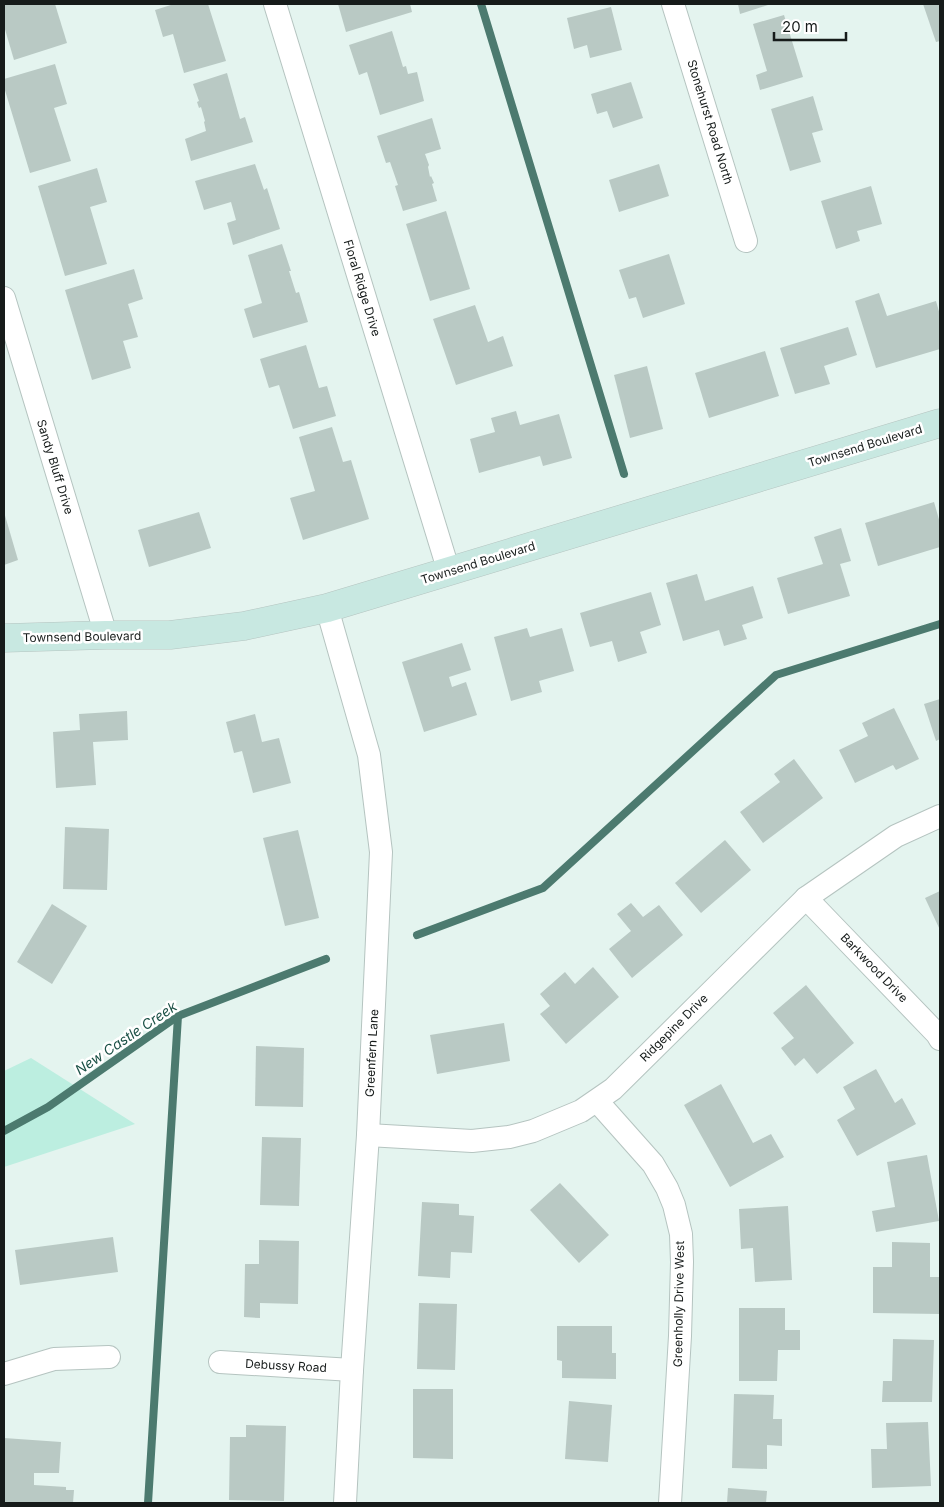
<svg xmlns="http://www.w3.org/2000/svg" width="944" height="1507" font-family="Inter,sans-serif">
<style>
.green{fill:#bceee0}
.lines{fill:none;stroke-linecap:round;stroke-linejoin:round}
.stream{stroke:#4c7a6f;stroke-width:8}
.building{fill:#b9c9c4}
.street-casing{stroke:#b5c4c0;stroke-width:24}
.secondary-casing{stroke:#b5c4c0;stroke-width:29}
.street{stroke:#fff;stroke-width:22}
.secondary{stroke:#c8e8e1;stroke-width:28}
.labels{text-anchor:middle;stroke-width:5;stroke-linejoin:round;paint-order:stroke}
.street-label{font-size:12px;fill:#161b1a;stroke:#fff}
.water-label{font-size:14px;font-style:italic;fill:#1a5045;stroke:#fff}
</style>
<rect width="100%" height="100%" fill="#e4f4ef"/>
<path class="green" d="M31,1058L135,1124L4,1167V1071Z"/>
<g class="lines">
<g class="stream">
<path d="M481,4L624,474"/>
<path d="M417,935L543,888L776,675L940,624"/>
<path d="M4,1131L48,1107L178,1016L326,959"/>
<path d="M148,1503L178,1016"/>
</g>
</g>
<g class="building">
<path d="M4,4H55L67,43L14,60L4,26Z"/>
<path d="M174,4H208L226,61L184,73L173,34L163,37L155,10Z"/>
<path d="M338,4H410L412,12L346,32Z"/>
<path d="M738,4H771L740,14Z"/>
<path d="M923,4H940V41L936,42Z"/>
<path d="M611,7L622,50L590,58L587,45L574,49L567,18Z"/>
<path d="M784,15L803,77L760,90L756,75L767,71L753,24Z"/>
<path d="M392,31L403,67L406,66L408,74L417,72L424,101L380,115L367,72L359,75L349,45Z"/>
<path d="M55,64L67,104L54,108L71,161L30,173L4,87V79Z"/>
<path d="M227,73L240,119L245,117L253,142L191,161L185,139L206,131L204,122L205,121L201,107L199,108L197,102L199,101L193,84Z"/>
<path d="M631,82L643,118L613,128L607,111L597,114L591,94Z"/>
<path d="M813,96L823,130L812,133L821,162L790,171L771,109Z"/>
<path d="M432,118L441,149L425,154L429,165L428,167L430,177L431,176L434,183L432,184L437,201L403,211L395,186L398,185L390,162L386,163L377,136Z"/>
<path d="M255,164L264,190L267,188L280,229L233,245L227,223L236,220L231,202L204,210L195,181Z"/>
<path d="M659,164L669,196L619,212L609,180Z"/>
<path d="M97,168L107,202L90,207L107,264L65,276L38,186Z"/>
<path d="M871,186L882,224L857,231L860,241L836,249L821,201Z"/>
<path d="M446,211L470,289L430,301L406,224Z"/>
<path d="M282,244L291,271H289L296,293L299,292L308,322L253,338L244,309L262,303L248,255Z"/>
<path d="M669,254L685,304L643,318L636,297L629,299L619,270Z"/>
<path d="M134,269L143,299L128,304L138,337L123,341L131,368L92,380L65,290Z"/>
<path d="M879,293L887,316L936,301L940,315V349L876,368L855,301Z"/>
<path d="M475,305L488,342L503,336L513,366L456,385L433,319Z"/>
<path d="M848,327L857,355L824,366L830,384L795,394L780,348Z"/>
<path d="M306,345L319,388L327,386L336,416L293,429L279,385L269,388L260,359Z"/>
<path d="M765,351L779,396L709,418L695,373Z"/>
<path d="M647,366L663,429L630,438L614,375Z"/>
<path d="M516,411L520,425L559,414L572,458L543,466L540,456L479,473L470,439L495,432L491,418Z"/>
<path d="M332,427L343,462L351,460L369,519L303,540L290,498L315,491L299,437Z"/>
<path d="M934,502L940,523V547L878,566L865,523Z"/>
<path d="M4,512L18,560L4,565Z"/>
<path d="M199,512L211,548L149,567L138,530Z"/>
<path d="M841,528L851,561L840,564L850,596L788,614L777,578L823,564L814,537Z"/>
<path d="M697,574L705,601L753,586L763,618L742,625L747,639L724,646L719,630L683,641L666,583Z"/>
<path d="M651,592L661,625L640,632L647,653L618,662L612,641L590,647L580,613Z"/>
<path d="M527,628L530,637L562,628L574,671L539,681L542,692L511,701L494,637Z"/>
<path d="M462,643L471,670L449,677L452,687L466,682L477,715L424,732L402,662Z"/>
<path d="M940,699V739L936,741L924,704Z"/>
<path d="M894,708L919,759L896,770L893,765L855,783L839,750L868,736L862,723Z"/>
<path d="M127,711L128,740L93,742L96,785L56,788L53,732L80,730L79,714Z"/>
<path d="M255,714L262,742L279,738L291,783L253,793L242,751L234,753L226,722Z"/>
<path d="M794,759L823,798L763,843L740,812L780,782L774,774Z"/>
<path d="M65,827L109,829L107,890L63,889Z"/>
<path d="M298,830L319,918L285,926L263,838Z"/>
<path d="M725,840L751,870L701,913L675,883Z"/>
<path d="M940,891V930L925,898Z"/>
<path d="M631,903L643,917L659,905L683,935L632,978L609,949L631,931L617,914Z"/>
<path d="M52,904L87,926L52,984L17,962Z"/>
<path d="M593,967L619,997L566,1044L540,1014L550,1006L540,994L565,972L575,984Z"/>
<path d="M806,985L854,1043L817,1074L804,1058L795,1066L781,1048L794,1038L773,1013Z"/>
<path d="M504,1023L510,1061L437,1074L430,1035Z"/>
<path d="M256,1046L304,1048L303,1107L255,1106Z"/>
<path d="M876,1069L895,1103L902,1098L916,1124L857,1156L837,1120L855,1109L843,1087Z"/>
<path d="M721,1084L753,1143L771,1134L784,1157L730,1187L684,1105Z"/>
<path d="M262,1137L301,1138L299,1206L260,1205Z"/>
<path d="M927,1155L939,1221L876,1232L872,1211L895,1207L887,1162Z"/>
<path d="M560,1183L609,1235L579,1263L530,1210Z"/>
<path d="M422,1202L459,1204V1215L474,1216L472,1253L451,1252L450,1278L418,1276Z"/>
<path d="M788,1206L792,1280L755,1282L753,1248L741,1249L739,1209Z"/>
<path d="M113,1237L118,1272L20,1285L15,1250Z"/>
<path d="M259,1240L299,1241L298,1304L260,1303V1318L244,1317L245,1264H259Z"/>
<path d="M892,1242L930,1243V1277H940V1314L873,1313V1267H892Z"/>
<path d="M419,1303L457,1304L455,1370L417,1369Z"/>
<path d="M739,1308H785V1330H800V1350H778L777,1381H739Z"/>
<path d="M557,1326H612V1353H616V1379L562,1378V1361L557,1360Z"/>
<path d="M893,1339L934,1340L932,1402H882L883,1381H892Z"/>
<path d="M413,1389H453V1459L413,1458Z"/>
<path d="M734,1394L774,1395L773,1419H782V1446L767,1445V1469L732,1468Z"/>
<path d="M569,1401L612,1405L608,1462L565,1459Z"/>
<path d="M928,1422L931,1486L872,1488L871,1449H887L886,1423Z"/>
<path d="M246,1425L286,1426L284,1501L229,1500L230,1437H246Z"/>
<path d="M4,1438L61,1442L59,1473H34V1485L66,1487V1490H74L73,1503H4Z"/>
<path d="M728,1488L767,1491L766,1503H727Z"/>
</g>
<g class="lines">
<g class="street-casing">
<g id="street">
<path d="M275,4L449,572"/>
<path d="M673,4L746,241"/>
<path d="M4,298L106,635"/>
<path d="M327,608L369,755L381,852L368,1135L352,1370L345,1503"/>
<path d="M806,898L937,1034L940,1039"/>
<path d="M597,1101L653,1164L667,1188L674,1205L681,1234L682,1262L680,1336L670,1503"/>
<path d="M368,1135L472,1141L509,1137L533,1131L581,1111L613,1089L806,898L896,836L940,816"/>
<path d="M220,1362L352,1370"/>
<path d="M4,1374L54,1359L109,1357"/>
</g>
</g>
<g class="secondary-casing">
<path id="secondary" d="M4,638L106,635H170L244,626L327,608L940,423"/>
</g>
<use href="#street" class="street"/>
<use href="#secondary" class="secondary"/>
</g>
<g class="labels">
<g class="street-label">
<text transform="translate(710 122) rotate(73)" y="4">Stonehurst Road North</text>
<text transform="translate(362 288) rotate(73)" y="4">Floral Ridge Drive</text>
<text transform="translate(865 446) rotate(-17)" y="4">Townsend Boulevard</text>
<text transform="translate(55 467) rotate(73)" y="4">Sandy Bluff Drive</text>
<text transform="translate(478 563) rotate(-17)" y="4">Townsend Boulevard</text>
<text transform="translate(82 637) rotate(-1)" y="4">Townsend Boulevard</text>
<text transform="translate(874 968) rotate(46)" y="4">Barkwood Drive</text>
<text transform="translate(674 1028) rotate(-45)" y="4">Ridgepine Drive</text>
<text transform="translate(372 1053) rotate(-87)" y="4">Greenfern Lane</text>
<text transform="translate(679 1304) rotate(-89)" y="4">Greenholly Drive West</text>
<text transform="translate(286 1366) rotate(3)" y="4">Debussy Road</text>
</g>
<g class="water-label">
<text transform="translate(126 1038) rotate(-34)" y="5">New Castle Creek</text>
</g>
</g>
<rect width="944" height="1507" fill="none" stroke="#161b1a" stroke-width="10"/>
<path d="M774 32v8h72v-8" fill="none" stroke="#161b1a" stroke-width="2.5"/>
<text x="782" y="32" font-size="15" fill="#161b1a" stroke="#ffffff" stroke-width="4" paint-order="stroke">20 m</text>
</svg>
